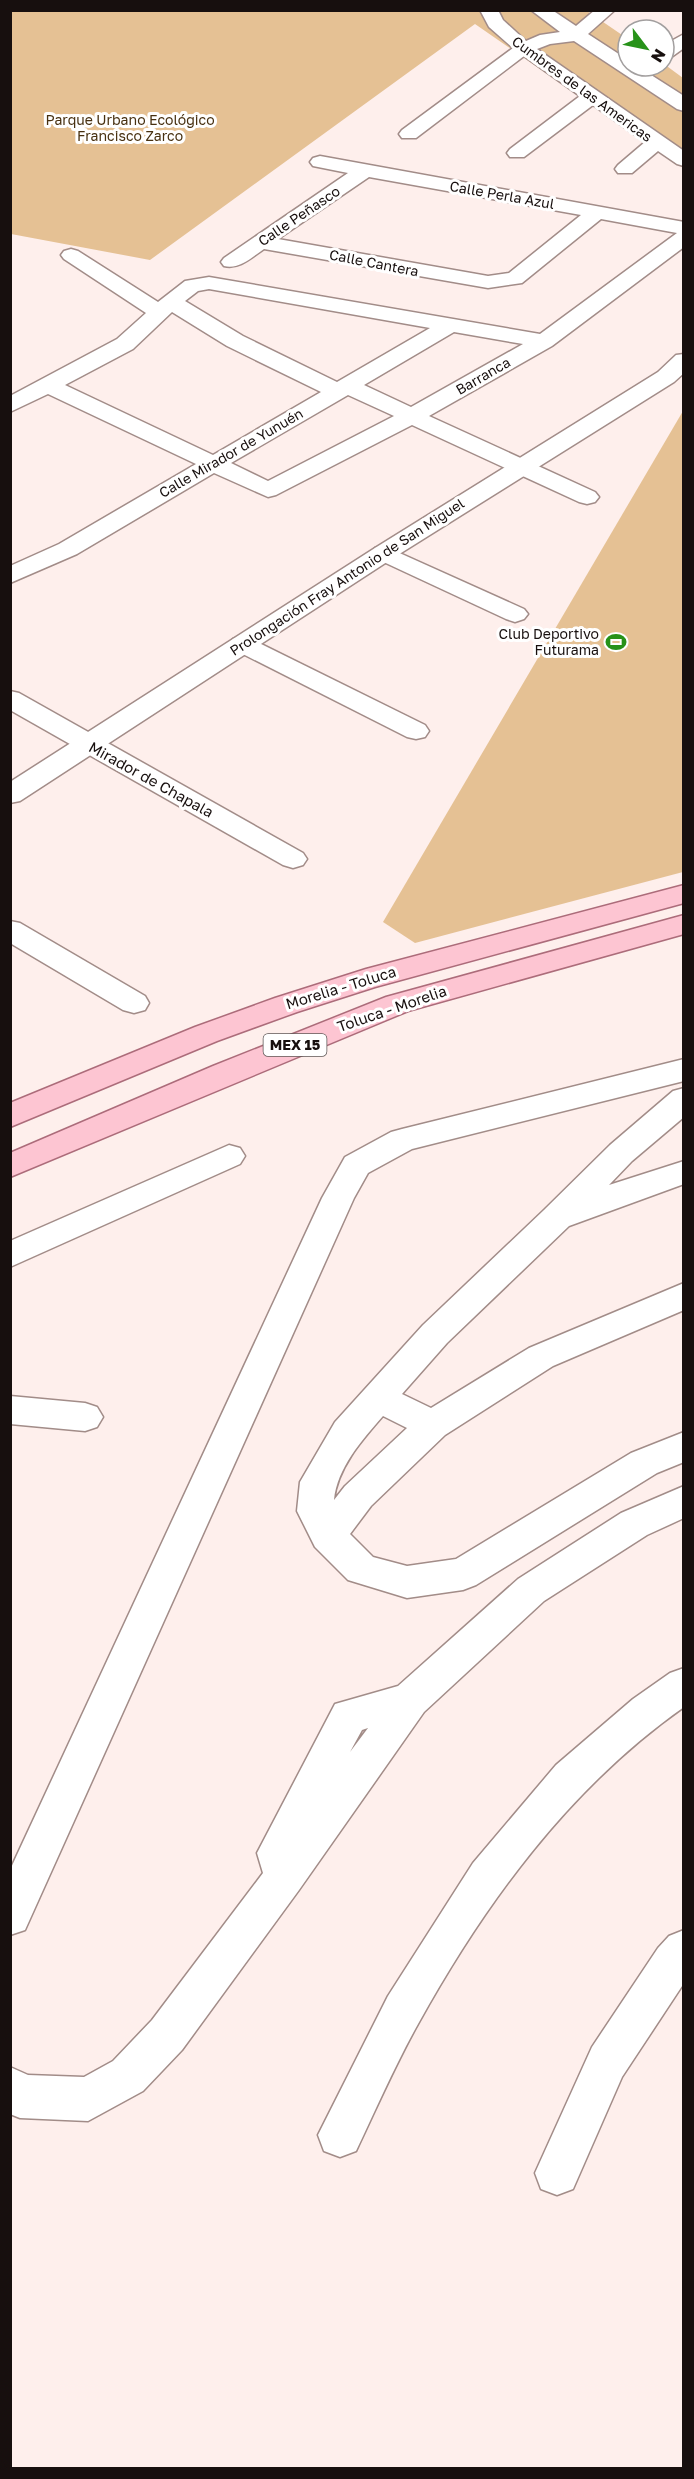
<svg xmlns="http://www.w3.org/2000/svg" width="694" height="2479" font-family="'Golos Text',sans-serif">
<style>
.green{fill:#e5c194}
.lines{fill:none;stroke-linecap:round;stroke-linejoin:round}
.minor-casing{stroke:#a28c88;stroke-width:3}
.tertiary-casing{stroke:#a28c88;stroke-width:3}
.primary-casing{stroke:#ac6c7a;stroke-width:3}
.minor{fill:#fff;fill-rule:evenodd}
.tertiary{fill:#fff;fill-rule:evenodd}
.primary{fill:#fdc5d2;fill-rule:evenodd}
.labels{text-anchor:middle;stroke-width:6;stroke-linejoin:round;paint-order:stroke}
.far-street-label{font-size:14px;fill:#170f0e;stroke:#fff}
.far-park-label{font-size:14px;fill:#473010;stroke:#fff}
.far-poi-label{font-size:14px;fill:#170f0e;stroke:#fff;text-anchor:end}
.shield{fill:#fff;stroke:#5d5756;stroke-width:1.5}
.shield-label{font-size:14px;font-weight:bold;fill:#170f0e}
.street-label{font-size:15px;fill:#170f0e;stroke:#fff}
</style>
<rect width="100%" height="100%" fill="#feefec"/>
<g class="green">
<path d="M10,11H587L628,39V66H664V64L683,78V168L475,24L150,260L11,234Z"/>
<path d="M683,411V872L415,943L383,922Z"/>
</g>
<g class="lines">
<g class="minor-casing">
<g id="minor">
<path d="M480,10H498L503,20L526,41L540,35L560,32L531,10H552L576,26L595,10H615L588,34L628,60V66H637L684,96V111L677,109L574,41L550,44L537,49L684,151V166L677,164L658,151L632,173H618L615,169L618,165L645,142L593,105L524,157H510L507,153L510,149L580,96L524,56L416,138H402L399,134L402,130L513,48L489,27Z"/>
<path d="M684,34V48L670,58L664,59V45Z"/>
<path d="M320,156L684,222V247L552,346L429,416L595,492L599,497L595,502L587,504L579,502L412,425L276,495L268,497L214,473L77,554L10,583V566L59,544L196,464L48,394L10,412V396L117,339L146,313L64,259L61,255L64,251L71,249L78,251L158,302L185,281L209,277L540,334L677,233L601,219L522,283L488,288L264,249C252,257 239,270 224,266L221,262L224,258L348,173L313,166L310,162L313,158ZM369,177L581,215L509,273L488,276L278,239ZM209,289L430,328L337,382L243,336L185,301L198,291ZM172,312L227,346L321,392L213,455L65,385L133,349ZM454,332L523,344L411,407L364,385ZM348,395L394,416L268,481L231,463Z"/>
<path d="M384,546L524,609L528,614L524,619L515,622L506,619L375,558L372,553L375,548Z"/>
<path d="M242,636L251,639L425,725L429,731L425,737L416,739L407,737L233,649L229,644L233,639Z"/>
<path d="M10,691L19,693L303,853L307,859L303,865L293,868L283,865L10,710Z"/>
<path d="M10,921L20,923L145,996L149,1003L145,1010L134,1013L123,1010L10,943Z"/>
<path d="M684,1059V1081L412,1149L368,1173L354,1198L25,1930L10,1935V1870L322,1198L345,1157L391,1132L402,1129Z"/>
<path d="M684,1088V1117L632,1161L609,1185L684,1161V1184L569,1226L447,1343L402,1394L431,1408L529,1348L684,1283V1310L553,1366L445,1435L371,1506L350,1534L373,1557L407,1566L456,1559L631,1453L684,1432V1462L657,1473L476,1585L463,1590L407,1598L348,1580L315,1547L297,1511L300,1482L335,1422L423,1325L544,1210L610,1145L673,1091ZM383,1416L407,1428L345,1486L334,1500C337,1468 362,1440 383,1416Z"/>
<path d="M229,1145L240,1148L245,1156L240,1164L10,1267V1241Z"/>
<path d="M10,1396L85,1403L97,1407L103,1417L97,1427L85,1431L10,1424Z"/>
<path d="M684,1486V1518L647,1535L544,1601L424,1712L299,1890L182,2050L143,2091L88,2121L20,2118L10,2114V2067L28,2075L84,2077L113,2061L152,2020L263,1873L257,1853L335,1704L398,1686L518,1579L621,1513ZM368,1728L350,1752L362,1730Z"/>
<path d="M684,1668V1707C569,1788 485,1903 418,2024C395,2065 376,2109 356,2151L340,2157L324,2151L318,2135L388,1996L473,1863L556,1765L633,1699L670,1673Z"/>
<path d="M684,1930V1983L622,2077L573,2189L557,2195L541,2189L535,2173L592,2047L658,1948L669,1936Z"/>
</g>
</g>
<g class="tertiary-casing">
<path id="tertiary" d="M684,354V373L674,382L393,558L20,801L10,803V782L375,548L658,372L676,355Z"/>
</g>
<g class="primary-casing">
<g id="primary">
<path d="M684,885V903L375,987L297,1012L217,1041L10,1127V1103L195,1027L275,998L366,969Z"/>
<path d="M684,915V934L408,1011L10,1177V1153L213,1066L386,997Z"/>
</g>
</g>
<use href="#minor" class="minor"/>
<use href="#tertiary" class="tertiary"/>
<use href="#primary" class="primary"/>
</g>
<defs>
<g id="stadium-bare" transform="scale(1.62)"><path d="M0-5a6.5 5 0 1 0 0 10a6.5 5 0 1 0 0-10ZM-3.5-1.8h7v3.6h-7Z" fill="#279219" stroke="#fff" stroke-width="2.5" paint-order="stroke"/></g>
</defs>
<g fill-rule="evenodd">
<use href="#stadium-bare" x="616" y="642"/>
</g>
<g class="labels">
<g class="far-street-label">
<text transform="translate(582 89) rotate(36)" y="5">Cumbres de las Americas</text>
<text transform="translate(502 195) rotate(10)" y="5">Calle Perla Azul</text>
<text transform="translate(299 216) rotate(-34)" y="5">Calle Peñasco</text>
<text transform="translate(374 263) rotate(11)" y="5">Calle Cantera</text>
<text transform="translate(483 376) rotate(-30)" y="5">Barranca</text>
<text transform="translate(231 453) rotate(-30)" y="5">Calle Mirador de Yunuén</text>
<text transform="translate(347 577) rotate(-33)" y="5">Prolongación Fray Antonio de San Miguel</text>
</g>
<g class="far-park-label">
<text x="130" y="125">Parque Urbano Ecológico<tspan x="130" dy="16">Francisco Zarco</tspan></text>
</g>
<g class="far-poi-label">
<text x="599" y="639">Club Deportivo<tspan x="599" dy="16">Futurama</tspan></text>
</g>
<rect class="shield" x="263.5" y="1034" width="63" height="22" rx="4.5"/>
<g class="shield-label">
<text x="295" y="1050">MEX 15</text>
</g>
<g class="street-label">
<text transform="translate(151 780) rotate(29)" y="5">Mirador de Chapala</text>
<text transform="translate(341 988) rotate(-17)" y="5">Morelia - Toluca</text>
<text transform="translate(392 1009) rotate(-19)" y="5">Toluca - Morelia</text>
</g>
</g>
<rect width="694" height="2479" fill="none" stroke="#170f0e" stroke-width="24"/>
<g transform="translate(646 48) rotate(122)"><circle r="28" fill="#ffffff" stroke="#a29f9f" stroke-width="1.5"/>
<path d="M0-4.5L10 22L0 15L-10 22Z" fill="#279219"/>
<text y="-9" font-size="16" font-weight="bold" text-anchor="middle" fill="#170f0e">N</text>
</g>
</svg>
